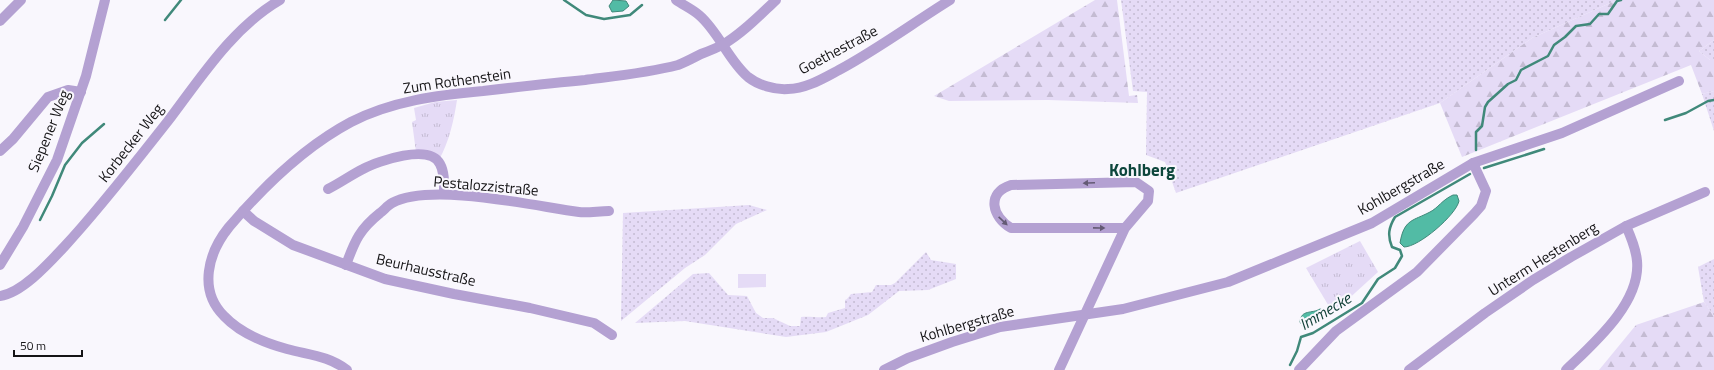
<svg xmlns="http://www.w3.org/2000/svg" width="1714" height="370" font-family="'Titillium Web',sans-serif">
<style>
.grass{fill:url(#grass-dots)}
.forest{fill:url(#forest-firs)}
.park{fill:url(#park-tufts)}
.garden{fill:#e5dbf6}
.water{fill:#52bba5;stroke:#40897a}
.lines{fill:none;stroke-linecap:round;stroke-linejoin:round}
.stream{stroke:#40897a;stroke-width:2.5}
.minor{stroke:#b4a1d2;stroke-width:10}
.oneway{fill:#645a74}
.labels{text-anchor:middle;stroke-width:4;stroke-linejoin:round;paint-order:stroke}
.street-label{font-size:15px;fill:#151416;stroke:#f9f7fd}
.water-label{font-size:16px;font-style:italic;fill:#0c3c33;stroke:#f9f7fd}
.quarter-label{font-size:17px;font-weight:bold;fill:#0d463c;stroke:#f9f7fd}
</style>
<defs>
<pattern id="grass-dots" width="8" height="8" patternUnits="userSpaceOnUse"><rect width="8" height="8" fill="#e5dbf6"/><path d="M2 2h.1M6 6h.1" fill="none" stroke="#c4bbd2" stroke-width="1.8" stroke-linecap="round"/></pattern>
<pattern id="forest-firs" width="22" height="20" patternUnits="userSpaceOnUse"><rect width="22" height="20" fill="#e5dbf6"/><path d="M5 1l3.5 6h-7zM16 11l3.5 6h-7z" fill="#c4bbd2"/></pattern>
<pattern id="park-tufts" width="24" height="20" patternUnits="userSpaceOnUse"><rect width="24" height="20" fill="#e5dbf6"/><path d="M3 7l-1-3M5 7V3M7 7l1-3M15 17l-1-3M17 17v-4M19 17l1-3" fill="none" stroke="#c4bbd2"/></pattern>
</defs>
<rect width="100%" height="100%" fill="#f9f7fd"/>
<g class="grass">
<path d="M1121,0H1617L1532,38L1440,103L1176,193L1165,162L1146,155L1147,92L1133,91Z"/>
<path d="M1714,40V60H1710L1699,51Z"/>
<path d="M1714,91V131L1702,94Z"/>
<path d="M749,205L767,210L736,224L705,255L685,268L621,321L623,213Z"/>
<path d="M926,252L931,260L956,264V279L928,290L899,291L868,315L826,332L786,337L685,321L635,323L693,274L709,273L728,295L747,296L756,313L763,318H773L790,326H800L801,317C810,316 817,318 826,317L828,313L845,308V300L847,299L851,294L872,292L876,285H891L895,283Z"/>
<path d="M1714,259V316L1704,302L1698,267Z"/>
</g>
<g class="forest">
<path d="M1095,0H1117L1129,96L1137,95L1138,103L1048,100L949,101L934,96Z"/>
<path d="M1617,0H1714V40L1699,51L1710,60H1714V91L1702,94L1691,65L1462,157L1440,103L1532,38Z"/>
<path d="M1704,302L1714,316V370H1599L1636,325Z"/>
</g>
<g class="park">
<path d="M457,100C454,120 449,142 439,160L416,152L412,122L416,120L414,108L435,102Z"/>
<path d="M1360,241L1378,272L1333,313L1306,268Z"/>
</g>
<path class="garden" d="M738,274H766V287L738,288Z"/>
<g class="water">
<path d="M613,0L626,1L629,6L623,11L612,12L609,6Z"/>
<path d="M1453,195H1457L1459,201C1456,215 1419,247 1404,247L1400,243C1404,219 1413,221 1430,212C1438,208 1442,200 1453,195Z"/>
<path d="M1320,309L1324,310L1326,313L1324,318L1309,328L1303,327L1300,322C1301,309 1312,314 1320,309Z"/>
</g>
<g class="lines">
<g class="stream">
<path d="M564,0L586,15L604,19L630,15L642,5"/>
<path d="M165,20L181,0"/>
<path d="M1665,120L1686,113L1708,101L1714,100"/>
<path d="M1476,150V132L1482,126L1485,107L1488,102L1508,84L1516,80L1521,70L1548,56L1554,45L1565,37L1576,26L1590,24L1599,14H1608L1617,1L1621,0"/>
<path d="M1484,168L1544,149"/>
<path d="M40,220L52,196L65,165L82,143L104,124"/>
<path d="M1290,365L1297,351L1301,337L1313,333L1362,303L1378,279L1395,268L1402,256L1400,250L1392,247C1387,235 1389,227 1395,217L1470,174"/>
</g>
<g class="minor">
<path d="M676,0C683,5 692,9 699,15C719,32 728,60 748,77C758,85 775,90 788,89C806,89 824,78 839,70C878,49 913,23 950,0"/>
<path d="M0,21L21,0"/>
<path d="M0,151L13,139L48,97L68,90L81,92"/>
<path d="M328,189C340,183 351,175 363,169C378,161 430,143 440,164C445,173 444,185 444,194"/>
<path d="M243,211L254,221L293,245L385,279L454,294L530,308L594,323L612,335"/>
<path d="M0,265L23,227L57,160L86,76L105,0"/>
<path d="M346,265C355,240 360,229 380,213C384,210 388,205 392,203C431,182 534,206 579,212C588,213 599,211 609,211"/>
<path d="M0,296C22,293 49,263 64,247C101,207 134,164 168,121C200,79 232,28 280,0"/>
<path d="M347,370C329,356 309,355 287,349C265,343 240,333 224,316C198,290 208,253 229,227C263,187 304,147 351,122C392,101 438,95 483,91C517,87 551,83 585,80C616,76 647,73 678,65C686,62 693,58 701,54C709,51 717,48 724,44C744,32 760,15 776,0"/>
<path d="M884,370L908,358L952,342L1000,327L1123,309L1228,282L1372,223L1473,163L1562,133L1679,81"/>
<path d="M1059,370L1125,228L1148,201L1149,191L1136,182L1011,185C986,193 992,217 1011,228H1125"/>
<path d="M1299,370L1336,331L1417,272L1474,214L1481,206L1486,191L1473,163"/>
<path d="M1409,370L1485,313L1533,280L1571,257L1626,226L1705,192"/>
<path d="M1566,370C1593,344 1641,303 1637,261C1636,249 1631,237 1626,226"/>
</g>
</g>
<defs><path id="oneway-solid" d="M-6-.8H1V-3.2L6.5 0L1 3.2V.8H-6Z"/></defs>
<g class="oneway">
<use href="#oneway-solid" transform="translate(1089 183) rotate(178)"/>
<use href="#oneway-solid" transform="translate(1003 221) rotate(43)"/>
<use href="#oneway-solid" transform="translate(1099 228) rotate(1)"/>
</g>
<g class="labels">
<g class="street-label">
<text transform="translate(838 50) rotate(-28)" y="5">Goethestraße</text>
<text transform="translate(457 81) rotate(-8)" y="5">Zum Rothenstein</text>
<text transform="translate(49 131) rotate(-68)" y="5">Siepener Weg</text>
<text transform="translate(131 143) rotate(-52)" y="5">Korbecker Weg</text>
<text transform="translate(486 186) rotate(5)" y="5">Pestalozzistraße</text>
<text transform="translate(1401 187) rotate(-30)" y="5">Kohlbergstraße</text>
<text transform="translate(1543 259) rotate(-32)" y="5">Unterm Hestenberg</text>
<text transform="translate(426 270) rotate(13)" y="5">Beurhausstraße</text>
<text transform="translate(967 324) rotate(-16)" y="5">Kohlbergstraße</text>
</g>
<g class="water-label">
<text transform="translate(1325 311) rotate(-31)" y="6">Immecke</text>
</g>
<g class="quarter-label">
<text x="1142" y="176">Kohlberg</text>
</g>
</g>
<path d="M14 350v6h68v-6" fill="none" stroke="#151416" stroke-width="2"/>
<text x="20" y="350" font-size="12" fill="#151416" stroke="#f9f7fd" stroke-width="3" paint-order="stroke">50 m</text>
</svg>
